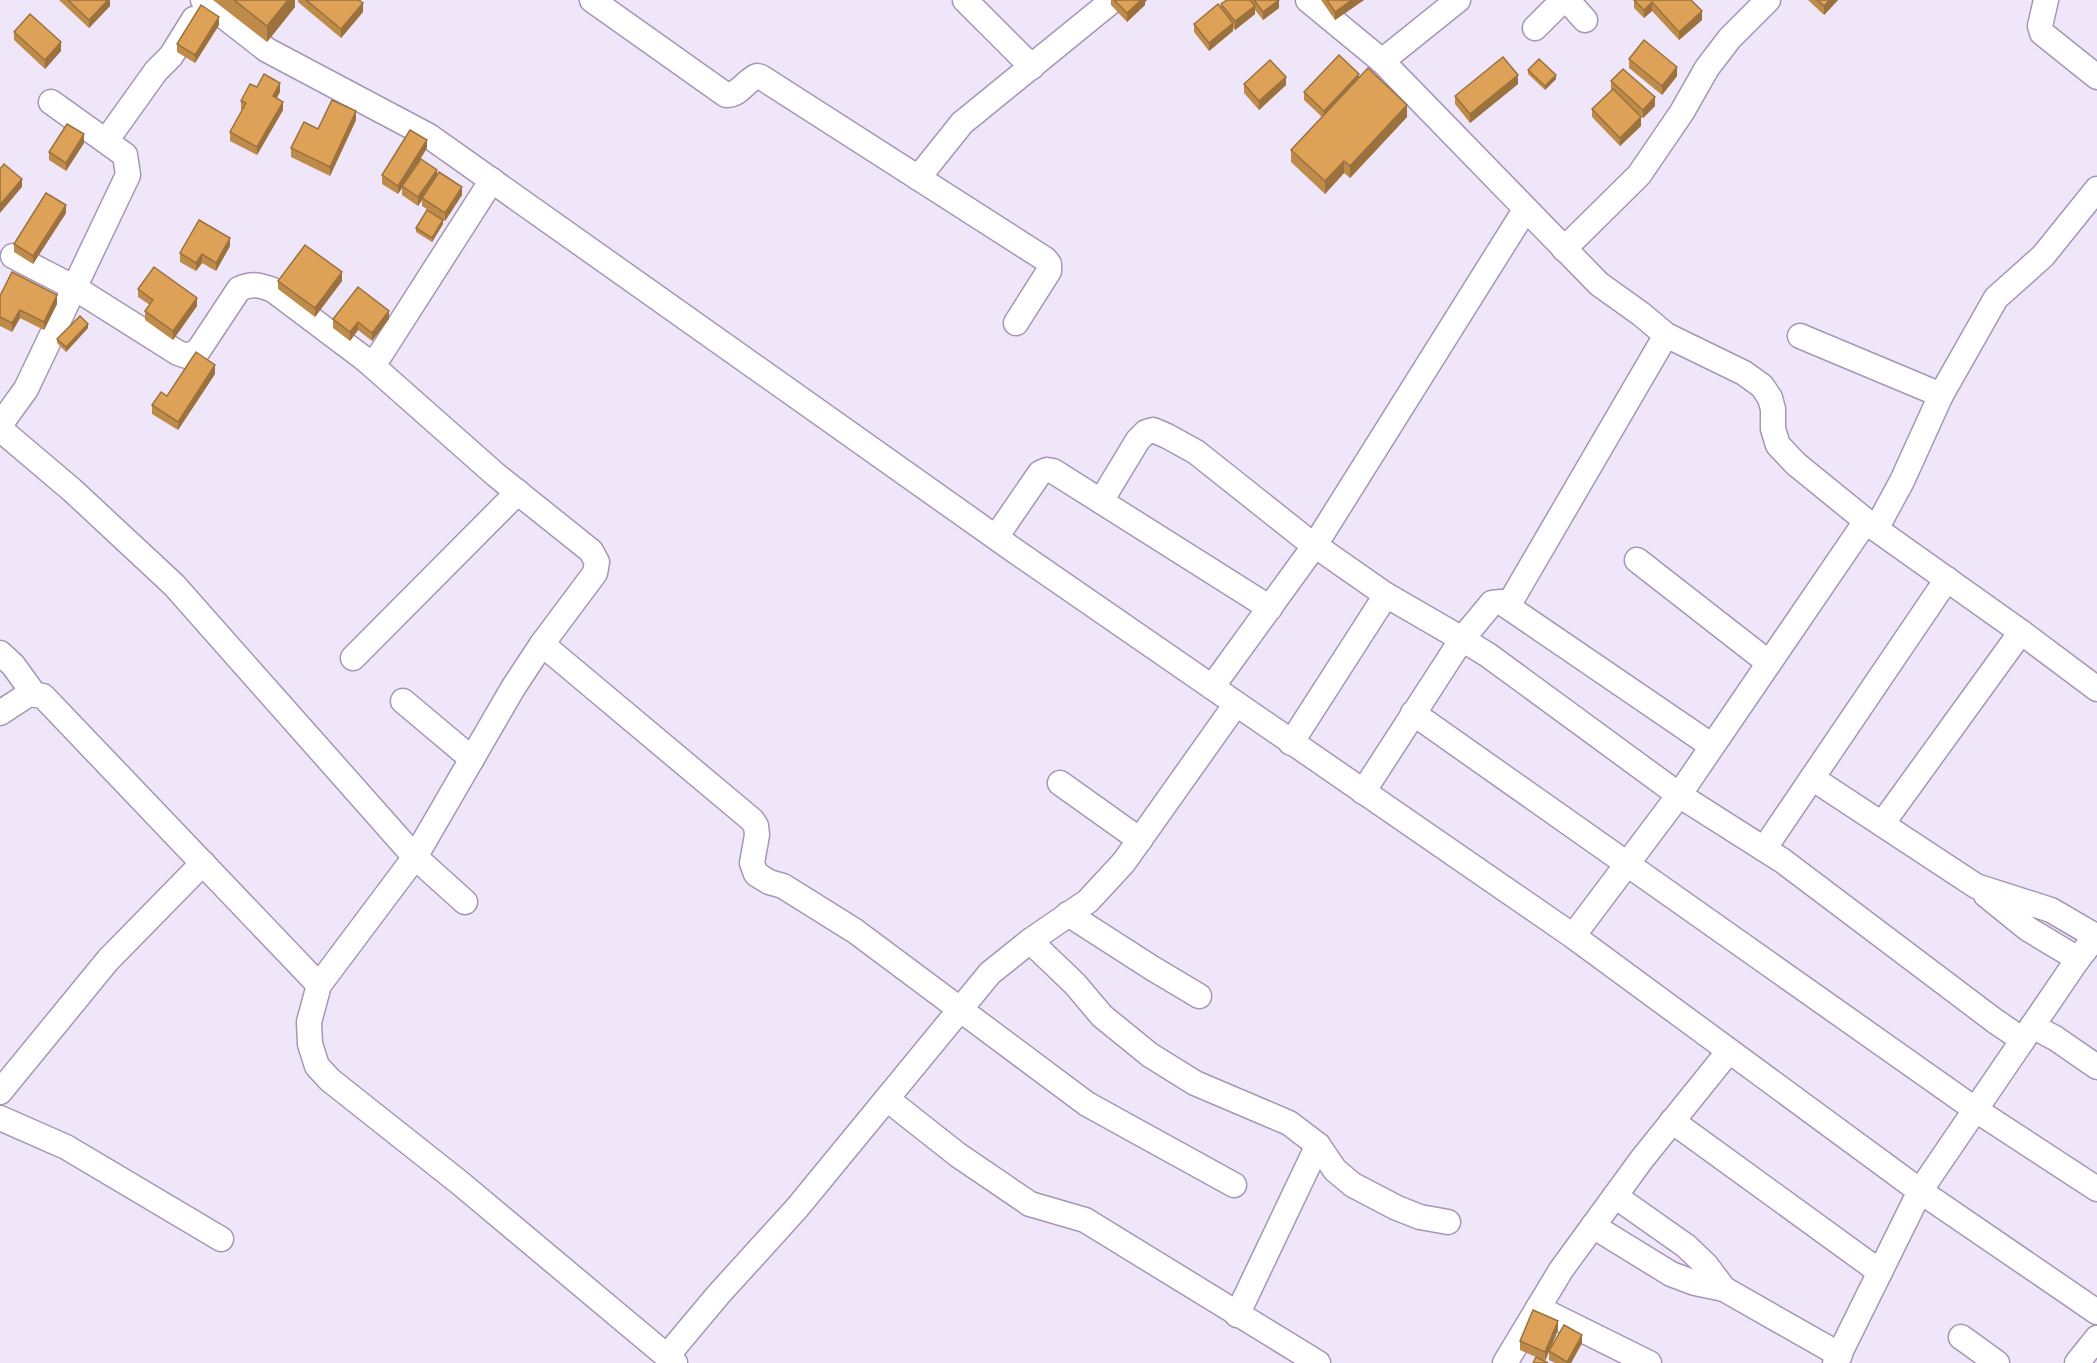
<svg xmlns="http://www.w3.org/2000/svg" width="2097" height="1363" font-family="'Sofia Sans Condensed',sans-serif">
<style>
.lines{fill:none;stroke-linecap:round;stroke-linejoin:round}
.minor-casing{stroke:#a696b6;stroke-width:27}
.minor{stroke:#fff;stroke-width:24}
.wall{fill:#be8b4b}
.shaded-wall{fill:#9b713d}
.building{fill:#dda257;stroke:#9b713d;stroke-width:1.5}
</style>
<rect width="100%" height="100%" fill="#f0e6fa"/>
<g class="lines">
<g class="minor-casing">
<g id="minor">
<path d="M203,0L267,50L429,136L1015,551L1573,936L1920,1191L2097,1312"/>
<path d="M592,0L726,95C740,95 745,81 757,76L761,77L1045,259L1049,264V271L1016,323"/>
<path d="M965,0L1032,67"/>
<path d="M1308,0L1382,61L1599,284L1641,314L1666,335L1744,373L1762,386L1770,398L1773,409V429L1778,445L1796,464L1876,529L2021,632L2097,689"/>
<path d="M1567,0L1585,20"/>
<path d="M2046,0L2040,26L2042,33L2097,77"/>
<path d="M1535,28L1563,0"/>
<path d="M1382,61L1458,0"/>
<path d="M106,141L156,71L171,56L194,19"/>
<path d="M918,178L962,123L1113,0"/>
<path d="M1564,249L1639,175L1682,112L1707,68L1730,38L1768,0"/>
<path d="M13,256L75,288L178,353L187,356L198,351L239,289C252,283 260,285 273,290L366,360H373L380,355L492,180"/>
<path d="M1800,336L1941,395"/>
<path d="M366,360L496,475L591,551L597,562L595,573L542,644L513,688L415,857L319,985L309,1022L310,1044L317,1066L330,1080L460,1183L675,1363"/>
<path d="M0,425L26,389L128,175L125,155L51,102"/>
<path d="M0,429L72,490L174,585L415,857L465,902"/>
<path d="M1101,501L1138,440L1146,432L1153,430L1167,436L1196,452L1303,537L1386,595L1462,639L1492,603L1501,602L1712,746"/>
<path d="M1876,529L1902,481L1941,395L1996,298L2043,256L2097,189"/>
<path d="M996,537L1040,473L1047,470L1053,471L1270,608"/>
<path d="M1637,560L1769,663"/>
<path d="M1508,606L1666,335"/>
<path d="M542,644L752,820L756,826L757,835L752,863L756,874L769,882L783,886L855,931L1087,1104L1234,1185"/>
<path d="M0,653L13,665L34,694"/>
<path d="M353,658L518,492"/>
<path d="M1212,687L1315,545L1525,210"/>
<path d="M403,701L472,759"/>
<path d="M0,713L29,694L43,696L319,985"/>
<path d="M1413,713L1976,1110L2097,1189"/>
<path d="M1291,743L1386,595"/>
<path d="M1812,778L1976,886L2051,910L2097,937"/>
<path d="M1060,783L1140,840"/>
<path d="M1363,792L1462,639L1488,655L1679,795L1783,861L1995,1021L2023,1040"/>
<path d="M1882,824L2021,632"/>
<path d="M1764,849L1947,579"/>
<path d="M1986,895L2028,929L2078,959"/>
<path d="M1068,914L1152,968L1199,996"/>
<path d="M1573,936L1679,795L1866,521"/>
<path d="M1030,941L1075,984L1102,1016L1150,1055L1195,1083L1289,1123L1318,1145L1335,1170L1353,1185L1397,1208L1420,1217L1448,1222"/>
<path d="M2032,1026L2055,1038L2097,1067"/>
<path d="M0,1092L108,960L203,863"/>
<path d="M887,1099L958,1155L1030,1204L1085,1220L1318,1363"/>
<path d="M0,1118L66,1147L221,1239"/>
<path d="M1672,1121L1880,1272"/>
<path d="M1615,1196L1686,1246L1706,1265L1724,1289L1840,1355"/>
<path d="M1593,1226L1671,1274L1695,1283L1724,1289"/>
<path d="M1538,1308L1649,1363"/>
<path d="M1237,1315L1318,1145"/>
<path d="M1961,1337L1997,1363"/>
<path d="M667,1356L718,1295L797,1208L990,973L1030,941L1088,901L1124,862L1236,704"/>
<path d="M1505,1363L1561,1270L1642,1159L1729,1051"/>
<path d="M1835,1363L1920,1191L2078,959L2096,936"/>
<path d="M2077,1363L2097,1338"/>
</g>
</g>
<use href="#minor" class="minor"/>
</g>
<g class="wall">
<path d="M59,0H110V6L89,28Z"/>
<path d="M213,0H295V7L267,42Z"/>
<path d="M298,0H359L363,12L341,38L298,2Z"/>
<path d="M1111,0H1147L1145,2V5L1127,22L1111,5Z"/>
<path d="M1227,0H1279V8L1263,20L1255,10V14L1235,30L1233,28V31L1209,51L1194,32V24L1221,8V4Z"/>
<path d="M1321,0H1364L1335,20Z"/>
<path d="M1634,0H1691L1702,20L1679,40L1652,11L1644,18L1634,8Z"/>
<path d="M1808,0H1838L1824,15Z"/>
<path d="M219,25L195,63L177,52V44Z"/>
<path d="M14,32L61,51L45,69L14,40Z"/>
<path d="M1629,59L1677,76L1662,95L1629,68Z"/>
<path d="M1528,70L1556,79L1545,90L1528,74Z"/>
<path d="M1359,78L1407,117L1350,178L1344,173L1325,194L1291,162V150L1322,117L1304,100V92Z"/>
<path d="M1611,81L1655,106L1643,118L1635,111L1641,126L1620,146L1592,117V109L1612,90H1611Z"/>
<path d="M1244,84L1286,85L1259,110L1244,93Z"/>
<path d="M1518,84L1470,123L1455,104V96Z"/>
<path d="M257,87L280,92L276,98L283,110L257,155L230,141V132L242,110L241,109V101Z"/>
<path d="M356,120L330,176L291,157V148L318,129Z"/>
<path d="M84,143L66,171L49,160V152Z"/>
<path d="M427,148L414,169L437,175L462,195L445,221L422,206V200L418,206L402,195V188L398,194L382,184V175Z"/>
<path d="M66,213L33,264L14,252V244Z"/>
<path d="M443,224L432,242L416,232V228Z"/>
<path d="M230,246L216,271L202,263L196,271L180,262V253Z"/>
<path d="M278,281H342L315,317L278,289Z"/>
<path d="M138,289L197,306L173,340L145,320V311L150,305L138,297Z"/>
<path d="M0,296L57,304L44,330L20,318L12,332L0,326Z"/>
<path d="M333,319H389L372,341L358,330L350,341L333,328Z"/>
<path d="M88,328L66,352L57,343V339Z"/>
<path d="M215,374L178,430L152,414V405Z"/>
<path d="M1558,1330L1545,1361L1520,1350V1341Z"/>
<path d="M1582,1343L1571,1363H1555L1549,1360V1351Z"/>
</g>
<g class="shaded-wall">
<path d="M108,0H110V6L89,28V20Z"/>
<path d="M288,0H295V7L267,42V26Z"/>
<path d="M1141,0H1147L1145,2V5L1127,22V13Z"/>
<path d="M1279,0V8L1263,20V12Z"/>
<path d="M1352,0H1364L1335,20V12Z"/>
<path d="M1830,0H1838L1824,15V6Z"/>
<path d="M1652,2V11L1644,18V10Z"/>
<path d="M363,3V12L341,38V29Z"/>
<path d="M1255,6V14L1235,30V21Z"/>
<path d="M1702,11V20L1679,40V32Z"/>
<path d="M219,17V25L195,63V55Z"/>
<path d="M1233,23V31L1209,51V43Z"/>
<path d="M61,42V51L45,69V60Z"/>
<path d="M1677,67V76L1662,95V86Z"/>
<path d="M1359,74V83L1324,120V111Z"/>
<path d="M1518,75V84L1470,123V114Z"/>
<path d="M1556,75V79L1545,90V86Z"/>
<path d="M1286,77V85L1259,110V101Z"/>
<path d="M280,83V92L273,105V96Z"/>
<path d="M1655,97V106L1643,118V110Z"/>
<path d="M283,102V110L257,155V147Z"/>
<path d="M1407,105V117L1350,178V166Z"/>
<path d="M356,111V120L330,176V167Z"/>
<path d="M1641,117V126L1620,146V138Z"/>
<path d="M84,134V143L66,171V163Z"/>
<path d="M427,140V148L403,187L402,186V188L398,194V186Z"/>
<path d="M1344,161V173L1325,194V181Z"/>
<path d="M437,170V178L422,198V200L418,206V197Z"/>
<path d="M22,179V187L0,213V205Z"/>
<path d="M462,187V195L445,221V213Z"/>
<path d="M66,205V213L33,264V256Z"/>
<path d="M443,220V224L432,242V238Z"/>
<path d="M230,238V246L216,271V263Z"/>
<path d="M202,254V263L196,271V263Z"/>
<path d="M342,272V281L315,317V308Z"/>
<path d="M57,295V304L44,330V322Z"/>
<path d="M197,298V306L173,340V331Z"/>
<path d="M20,310V318L12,332V323Z"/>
<path d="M389,311V319L372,341V333Z"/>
<path d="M358,322V330L350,341V332Z"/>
<path d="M88,324V328L66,352V347Z"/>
<path d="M215,365V374L178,430V422Z"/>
<path d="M1558,1321V1330L1545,1361V1352Z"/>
<path d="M1582,1335V1343L1571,1363H1567Z"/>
</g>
<g class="building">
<path d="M68,0H108L89,20Z"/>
<path d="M234,0H288L267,26Z"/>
<path d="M306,0H359L363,3L341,29Z"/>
<path d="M1114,0H1141L1127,13Z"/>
<path d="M1227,0H1250L1255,6L1235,21L1221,4Z"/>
<path d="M1254,0H1279L1263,12Z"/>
<path d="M1327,0H1352L1335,12Z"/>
<path d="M1634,0H1691L1702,11L1679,32L1652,2L1644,10Z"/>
<path d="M1817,0H1830L1824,6Z"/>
<path d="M1218,4L1233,23L1209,43L1194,24Z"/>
<path d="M201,5L219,17L195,55L177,44Z"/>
<path d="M30,14L61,42L45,60L14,32Z"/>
<path d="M1644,40L1677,67L1662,86L1629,59Z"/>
<path d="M1339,55L1359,74L1324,111L1304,92Z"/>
<path d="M1503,57L1518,75L1470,114L1455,96Z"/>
<path d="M1539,59L1556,75L1545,86L1528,70Z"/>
<path d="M1270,60L1286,77L1259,101L1244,84Z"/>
<path d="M1368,68L1407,105L1350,166L1344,161L1325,181L1291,150Z"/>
<path d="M1623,69L1655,97L1643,110L1611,81Z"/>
<path d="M264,74L280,83L273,96L283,102L257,147L230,132L246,103L241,101L250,84L257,87Z"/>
<path d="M1613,89L1641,117L1620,138L1592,109Z"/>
<path d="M332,100L356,111L330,167L291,148L304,122L318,129Z"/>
<path d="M67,124L84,134L66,163L49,152Z"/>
<path d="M410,130L427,140L398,186L382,175Z"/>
<path d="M421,159L437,170L418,197L402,186Z"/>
<path d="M4,164L22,179L0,205V169Z"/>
<path d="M439,172L462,187L445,213L422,198Z"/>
<path d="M46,193L66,205L33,256L14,244Z"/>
<path d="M427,210L443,220L432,238L416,228Z"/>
<path d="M199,220L230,238L216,263L202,254L196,263L180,253Z"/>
<path d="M305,245L342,272L315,308L278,281Z"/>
<path d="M154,267L197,298L173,331L145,311L153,300L138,289Z"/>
<path d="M12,272L57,295L44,322L20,310L12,323L0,317V296Z"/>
<path d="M358,287L389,311L372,333L358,322L350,332L333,319Z"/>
<path d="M80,316L88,324L66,347L57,339Z"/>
<path d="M196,352L215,365L178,422L152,405L161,392L167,396Z"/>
<path d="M1533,1310L1558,1321L1545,1352L1520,1341Z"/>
<path d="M1564,1325L1582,1335L1567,1362L1549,1351Z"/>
<path d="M1536,1357L1548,1363H1533Z"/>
</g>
</svg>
